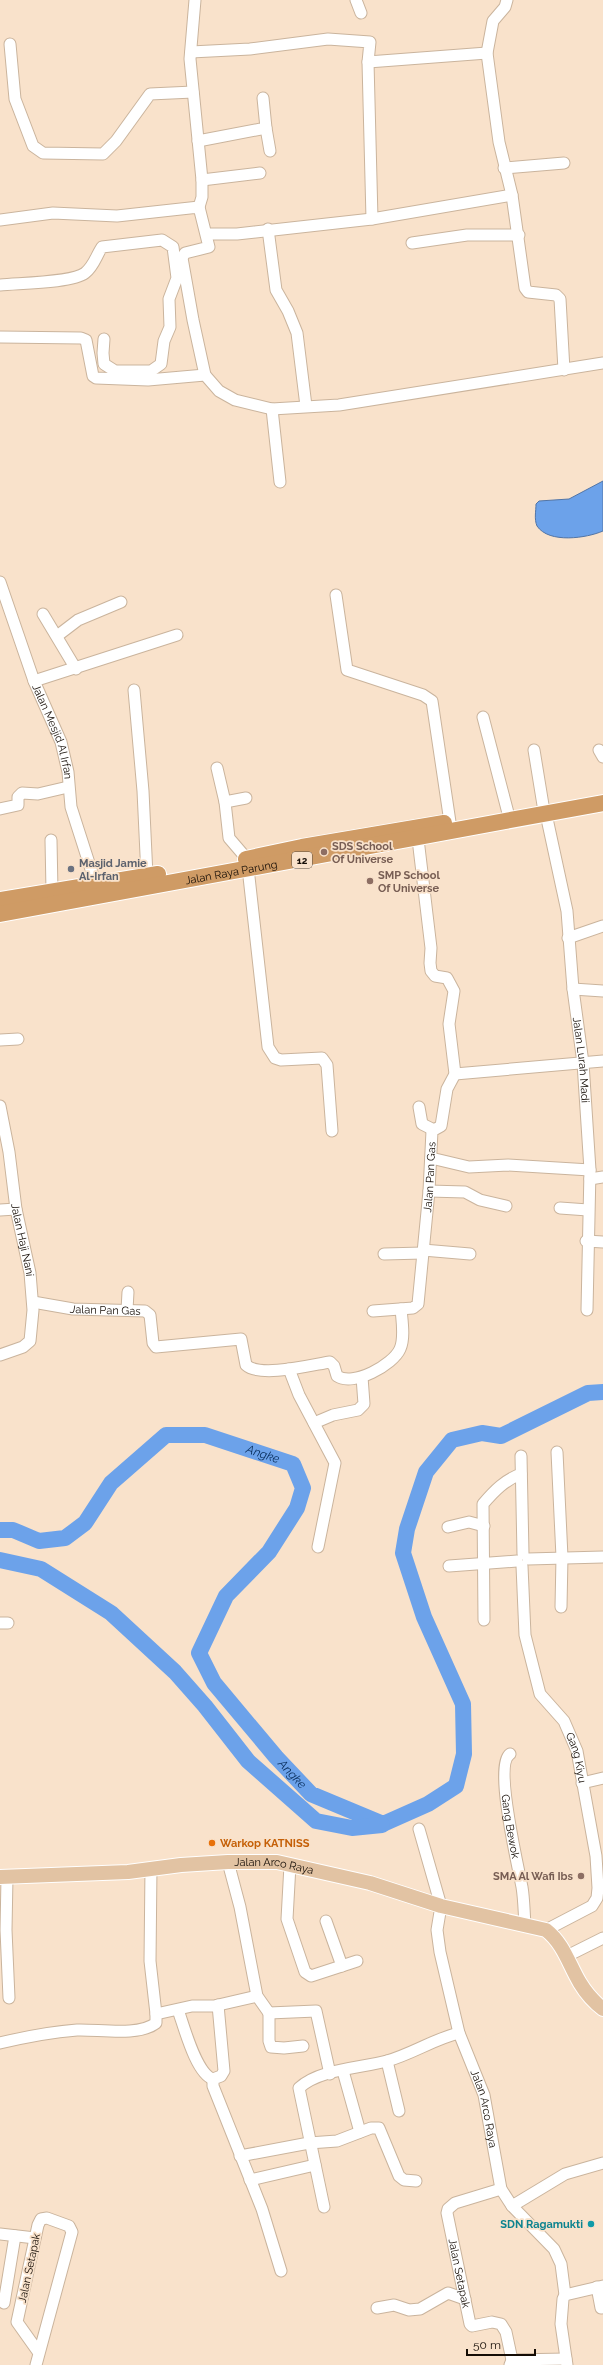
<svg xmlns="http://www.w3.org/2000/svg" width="603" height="2365" font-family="Raleway,sans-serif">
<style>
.water{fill:#6ca2ea;stroke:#5275a6}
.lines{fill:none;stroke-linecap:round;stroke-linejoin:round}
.river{stroke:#6ca2ea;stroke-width:16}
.minor-casing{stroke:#cab49d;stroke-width:13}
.major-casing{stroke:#fff;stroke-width:16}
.highway-casing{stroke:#fff;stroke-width:18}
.minor{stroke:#fff;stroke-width:11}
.major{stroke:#e2c3a3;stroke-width:14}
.highway{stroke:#cf9b65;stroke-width:16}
.education-dot{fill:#8d6e63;stroke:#f9e2cb;stroke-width:1.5}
.worship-dot{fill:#6b7280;stroke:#f9e2cb;stroke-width:1.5}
.food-dot{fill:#e8710a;stroke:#f9e2cb;stroke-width:1.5}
.culture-dot{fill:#0f9aa8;stroke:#f9e2cb;stroke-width:1.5}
.labels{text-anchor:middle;stroke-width:3.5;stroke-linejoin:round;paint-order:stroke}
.shield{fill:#f9e2cb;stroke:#594d41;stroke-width:1}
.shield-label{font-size:10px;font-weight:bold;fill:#150d06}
.street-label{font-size:11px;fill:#150d06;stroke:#f9e2cb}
.education-label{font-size:11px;font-weight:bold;fill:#785e54;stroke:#f9e2cb;text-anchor:start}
.worship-label{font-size:11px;font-weight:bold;fill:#5b616d;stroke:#f9e2cb;text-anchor:start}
.food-label{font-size:11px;font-weight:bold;fill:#c56008;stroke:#f9e2cb;text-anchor:start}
.culture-label{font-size:11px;font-weight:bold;fill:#0d838f;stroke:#f9e2cb;text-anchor:end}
.water-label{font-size:12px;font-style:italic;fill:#082d5a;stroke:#f9e2cb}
</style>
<rect width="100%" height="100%" fill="#f9e2cb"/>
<path class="water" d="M603,481V531C587,538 549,544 537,526C534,519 536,511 536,504L539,501L569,499Z"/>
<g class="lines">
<g class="river">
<path id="s1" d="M0,1530H13L39,1541L65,1538L85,1523L111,1483L166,1435H205L293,1464L303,1488L297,1508L269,1552L226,1596L199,1653L214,1683L276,1757L311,1794L383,1824L428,1804L456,1786L464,1754L463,1704L424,1617L403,1553L407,1529L426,1472L452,1440L482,1433L501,1436L588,1393L603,1392"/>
<path d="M0,1560L41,1569L111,1613L175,1672L205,1706L248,1761L316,1821L352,1828L382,1825"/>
</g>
<g class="minor-casing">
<g id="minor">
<path d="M195,0L190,59L202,180V197L199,207"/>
<path d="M356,0L361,13"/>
<path d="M507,0L505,7L493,21L487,53L499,142L512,195L525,288L528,292L556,295L560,299L564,370"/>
<path d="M10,44L15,99L33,146L43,153L103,154L116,141L150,94L193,92"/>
<path d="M191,52L250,49L328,39L370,42L368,62L372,219"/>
<path d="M368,62L487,53"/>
<path d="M266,128L270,151"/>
<path d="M198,141L266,128L263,98"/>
<path d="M504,168L564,163"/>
<path d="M202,180L260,173"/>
<path d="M0,220L53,213L117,216L199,207L209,247L185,253L182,258L193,320L205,375"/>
<path d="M268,229L276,290L288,311L297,333L306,406"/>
<path d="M207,234H237L372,219L512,195"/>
<path d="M412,243L467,235H519"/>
<path d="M0,285C18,283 72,283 85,273C94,266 96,256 102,247L162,240L173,247L177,278L169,299L170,327L164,341L161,364L151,371H115L104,364L103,353L104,339"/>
<path d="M0,337L81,338L86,340L93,376L96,378L148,380L205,375L219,391L235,400L272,409L339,405L603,363"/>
<path d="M272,409L280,482"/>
<path id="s2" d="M0,582L34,681L61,742L68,772L71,807L96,885"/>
<path d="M336,595L347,670L423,695L432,701L450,822"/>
<path d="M43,614L76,669"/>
<path d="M57,636L78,620L121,602"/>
<path d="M34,681L177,635"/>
<path d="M134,690L143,791L147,876"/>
<path d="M483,717L508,813"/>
<path d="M534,750L543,805"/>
<path d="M599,750L603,757"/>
<path d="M217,768L225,802L229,838L247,859"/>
<path d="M225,802L246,798"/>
<path d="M0,809L18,805V797L22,793L38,794L68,787"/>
<path id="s3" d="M546,814L567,911L573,989L583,1063L590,1170L587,1310"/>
<path d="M51,840L52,891"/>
<path d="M248,868L268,1047L275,1058L281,1060L322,1058L327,1065L332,1131"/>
<path d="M568,938L603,926"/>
<path d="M573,989L603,991"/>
<path d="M0,1040L18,1039"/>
<path d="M455,1074L603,1061"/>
<path id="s4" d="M0,1106L9,1152L16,1209L30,1273L33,1310L30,1341L23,1347L0,1355"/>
<path d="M419,1107L422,1124L432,1129"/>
<path d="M431,1158L469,1167L508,1165L590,1170"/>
<path d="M590,1179L603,1177"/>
<path d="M429,1191L465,1192L480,1200L506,1206"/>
<path d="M560,1208L588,1210"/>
<path d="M0,1210L16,1209"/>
<path d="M586,1241L603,1242"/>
<path d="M423,1250L470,1254"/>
<path d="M384,1254L423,1253"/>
<path id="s5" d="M33,1302L73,1309L145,1311L150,1315L153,1343L156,1347L241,1339L246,1365C260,1378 311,1365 330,1362L334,1366L337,1376C353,1387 393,1365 400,1349C405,1338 402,1321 401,1309"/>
<path d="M127,1310L128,1292"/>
<path id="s6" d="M373,1311L413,1308L418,1304L429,1191L432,1131L441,1126L447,1089L455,1074L449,1024L454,991L447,978L435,976L431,971L430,963L431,948L418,839"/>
<path d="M289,1369L299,1395L335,1463L318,1547"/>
<path d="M314,1423L333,1415L358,1410L364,1404L362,1377"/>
<path d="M557,1452L562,1557L561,1607"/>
<path d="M521,1456L523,1554"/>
<path d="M448,1527L469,1522L484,1526"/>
<path d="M528,1559L603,1557"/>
<path d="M449,1566L517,1561"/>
<path id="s7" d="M522,1566L525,1635L540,1694L564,1721L577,1751L596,1856L598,1888L597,1898L592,1906L546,1930"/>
<path d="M484,1620L483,1504C495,1490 505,1480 521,1474"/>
<path d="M0,1623H8"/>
<path id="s8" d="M510,1754C494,1765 518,1866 522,1887C524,1899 524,1912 525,1924"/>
<path d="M582,1783L603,1778"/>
<path id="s9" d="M419,1829L441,1906L437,1930L440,1952L459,2033L484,2095L501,2189L512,2206L554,2249L561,2264L565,2295"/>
<path d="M228,1862L240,1907L257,1996L269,2013L316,2011L330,2074"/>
<path d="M290,1865L287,1919L305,1972L311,1976L357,1961"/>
<path d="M151,1868L150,1961L156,2014L192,2006H214L257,1996"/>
<path d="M7,1877L6,1930L9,1998"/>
<path d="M326,1921L342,1966"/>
<path d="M567,1956L603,1938"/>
<path d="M218,2005L224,2071L221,2076L213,2079V2086L262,2209L281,2271"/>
<path d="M178,2010C184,2026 196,2074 213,2079"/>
<path d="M269,2013V2041L271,2047L284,2048L303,2046"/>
<path d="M0,2043C25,2037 51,2032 77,2030C98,2029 138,2037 156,2023V2014"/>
<path d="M387,2061L399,2111"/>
<path d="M343,2071L360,2132"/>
<path d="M240,2156L309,2143L337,2141L371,2128H379L399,2176L404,2180L416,2181"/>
<path d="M250,2180L315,2165"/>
<path id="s10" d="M501,2189L455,2203L448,2209L447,2213L470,2324L472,2326L492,2322L501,2324L506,2332L512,2360"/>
<path d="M512,2206L565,2174L603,2163"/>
<path d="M324,2207L299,2088C319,2069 361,2068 387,2061C412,2054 434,2039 459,2033"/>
<path d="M0,2234L35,2238"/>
<path d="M597,2287L601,2308"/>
<path d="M4,2303L15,2236"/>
<path d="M377,2308L394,2305L409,2310L420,2309L448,2293L465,2299"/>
<path d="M36,2365L72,2232L69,2226L47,2218L41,2219L38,2225L17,2322L39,2353"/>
<path d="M510,2365L512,2360L566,2359"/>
<path d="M567,2365L561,2324L563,2299L565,2295L603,2286"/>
</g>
</g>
<g class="major-casing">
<g id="major">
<path id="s11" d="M0,1877L128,1872L181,1865L228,1862H277L370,1883L441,1906L546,1930C564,1944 569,1965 580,1983C586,1993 594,2002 603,2009"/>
</g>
</g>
<g class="highway-casing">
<g id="highway">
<path d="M246,859L302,847L444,823"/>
<path d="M0,900L158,874"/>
<path id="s12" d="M0,914C201,878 402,841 603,803"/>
</g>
</g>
<use href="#minor" class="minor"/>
<use href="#major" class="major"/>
<use href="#highway" class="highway"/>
</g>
<g class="education-dot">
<circle cx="324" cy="852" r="4"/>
<circle cx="370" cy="881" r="4"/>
<circle cx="581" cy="1876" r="4"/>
</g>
<circle class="worship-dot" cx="71" cy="869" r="4"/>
<circle class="food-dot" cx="212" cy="1843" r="4"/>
<circle class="culture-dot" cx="591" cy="2224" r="4"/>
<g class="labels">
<rect class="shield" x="292" y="852" width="20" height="16" rx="3"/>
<g class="shield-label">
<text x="302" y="864">12</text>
</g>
<g class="street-label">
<text dy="4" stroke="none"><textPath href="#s2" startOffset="159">Jalan Mesjid Al Irfan</textPath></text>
<text dy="4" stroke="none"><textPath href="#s12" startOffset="235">Jalan Raya Parung</textPath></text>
<text dy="4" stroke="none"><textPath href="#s3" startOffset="249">Jalan Lurah Madi</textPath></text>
<text dy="4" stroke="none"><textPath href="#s6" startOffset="174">Jalan Pan Gas</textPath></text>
<text dy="4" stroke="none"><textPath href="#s4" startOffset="136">Jalan Haji Nani</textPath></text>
<text dy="4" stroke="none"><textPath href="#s5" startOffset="73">Jalan Pan Gas</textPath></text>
<text dy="4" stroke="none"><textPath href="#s7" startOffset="205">Gang Kiyu</textPath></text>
<text dy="4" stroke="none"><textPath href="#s8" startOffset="74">Gang Bewok</textPath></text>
<text dy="4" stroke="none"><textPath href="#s11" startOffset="275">Jalan Arco Raya</textPath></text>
<text dy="4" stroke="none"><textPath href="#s9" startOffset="290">Jalan Arco Raya</textPath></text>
<text transform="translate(29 2268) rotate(-78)" y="4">Jalan Setapak</text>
<text dy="4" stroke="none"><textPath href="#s10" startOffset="123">Jalan Setapak</textPath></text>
</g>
<g class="education-label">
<text x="332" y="850">SDS School<tspan x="332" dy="13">Of Universe</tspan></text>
<text x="378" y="879">SMP School<tspan x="378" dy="13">Of Universe</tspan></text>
<text x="573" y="1880" text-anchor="end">SMA Al Wafi Ibs</text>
</g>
<g class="worship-label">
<text x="79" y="867">Masjid Jamie<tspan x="79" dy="13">Al-Irfan</tspan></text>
</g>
<g class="food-label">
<text x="220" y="1847">Warkop KATNISS</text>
</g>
<g class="culture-label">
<text x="583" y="2228">SDN Ragamukti</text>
</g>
<g class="water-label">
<text dy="4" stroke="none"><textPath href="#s1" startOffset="313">Angke</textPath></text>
<text dy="4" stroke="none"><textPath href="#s1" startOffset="722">Angke</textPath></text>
</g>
</g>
<path d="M467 2349v6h68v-6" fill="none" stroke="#150d06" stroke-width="2"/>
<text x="473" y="2349" font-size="12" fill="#150d06" stroke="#f9e2cb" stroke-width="3" paint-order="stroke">50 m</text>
</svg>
